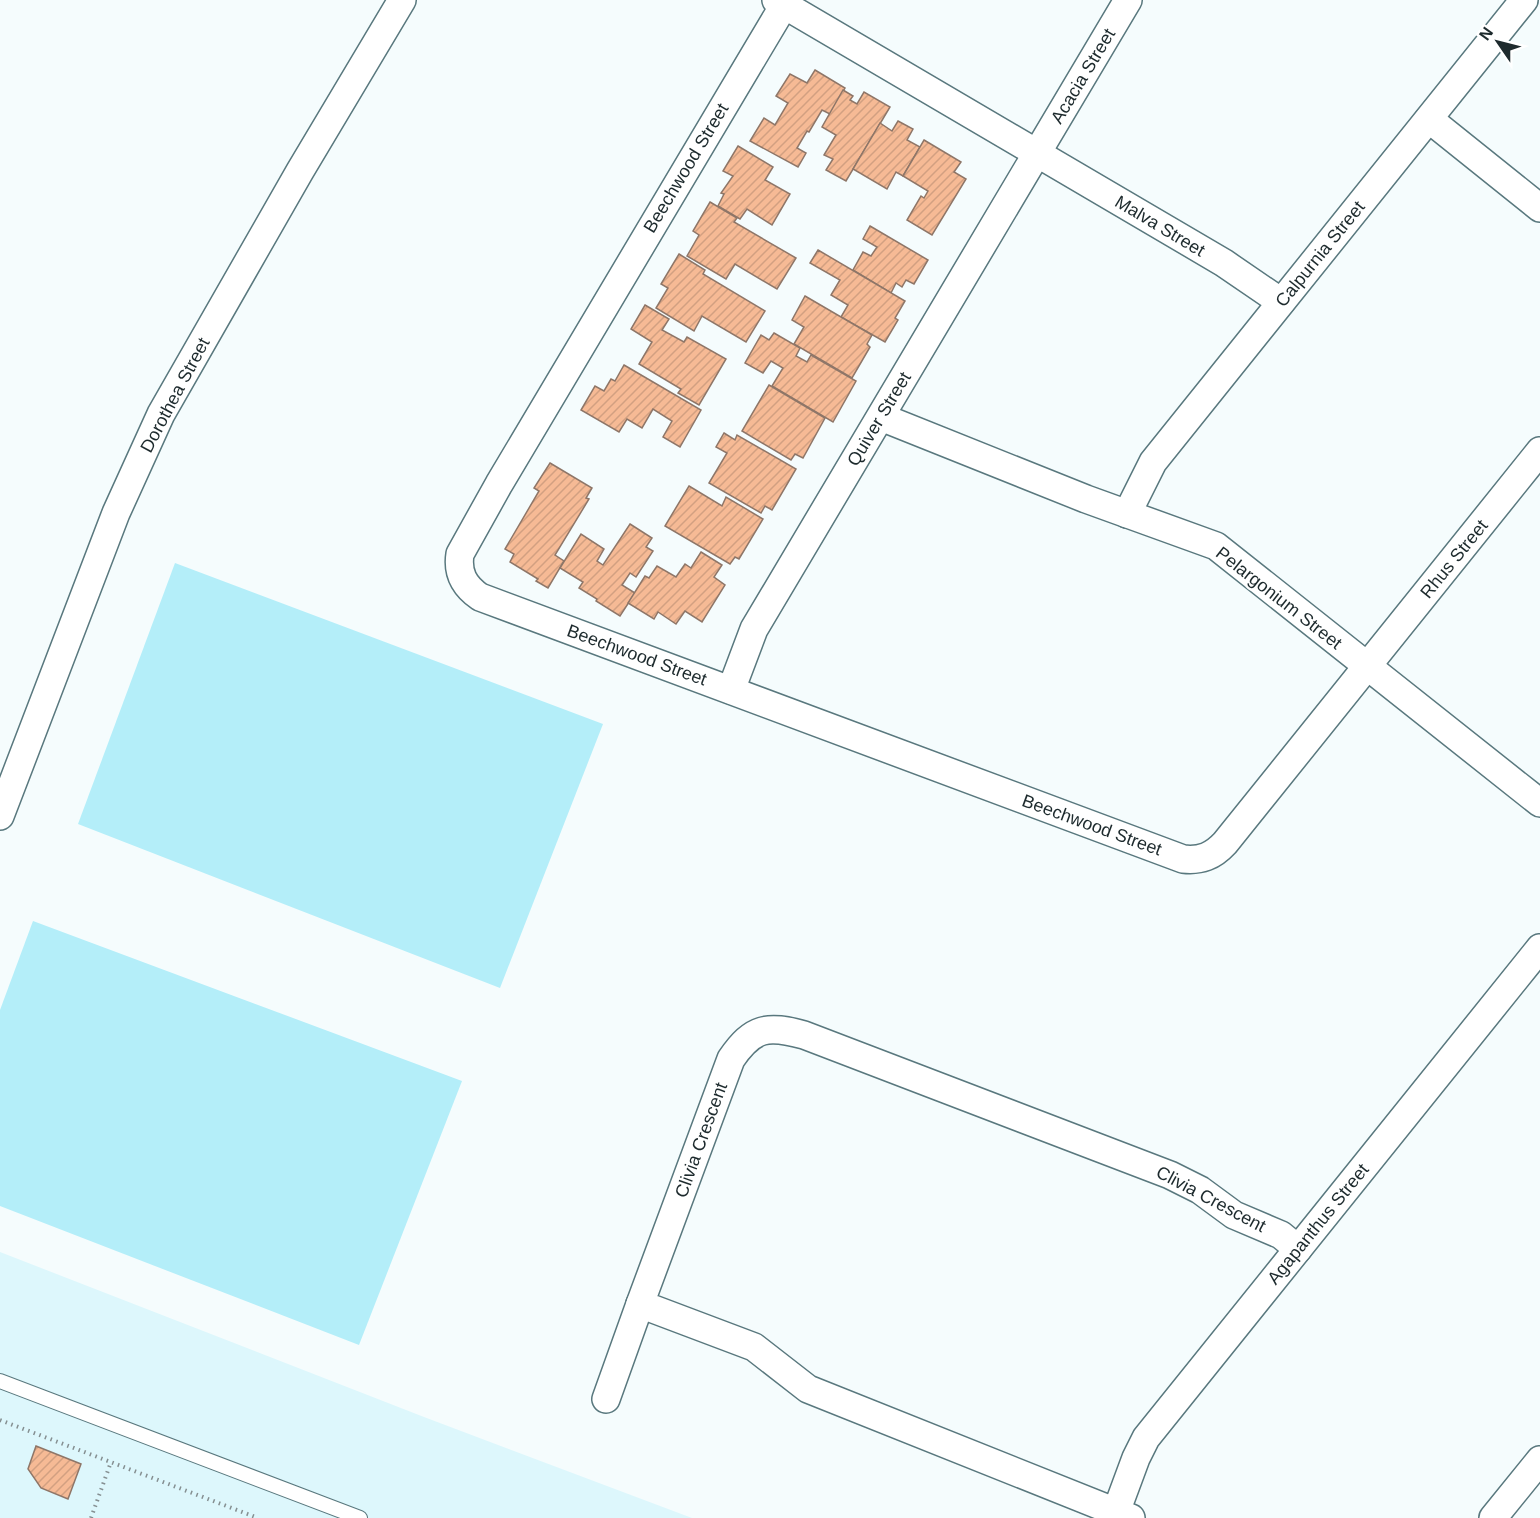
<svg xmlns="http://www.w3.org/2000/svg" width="1540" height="1518" font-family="Arial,sans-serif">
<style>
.built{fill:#ddf7fc}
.pitch{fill:#b4eef9}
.building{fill:url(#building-hatch);stroke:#8e7668;stroke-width:1.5}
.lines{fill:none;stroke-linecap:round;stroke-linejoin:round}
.service-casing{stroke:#59787e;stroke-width:16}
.minor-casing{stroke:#59787e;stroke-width:30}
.path{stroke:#858f91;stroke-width:4;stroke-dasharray:1.5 4.5;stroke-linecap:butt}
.service{stroke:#fff;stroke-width:14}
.minor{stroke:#fff;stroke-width:27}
.labels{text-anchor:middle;stroke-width:4.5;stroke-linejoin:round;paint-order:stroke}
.street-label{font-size:18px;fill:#1d2a2d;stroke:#fff}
</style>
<defs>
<pattern id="building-hatch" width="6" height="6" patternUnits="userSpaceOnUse" patternTransform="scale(1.5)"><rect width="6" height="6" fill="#f6ba95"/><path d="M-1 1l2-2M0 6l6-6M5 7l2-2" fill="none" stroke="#d2a081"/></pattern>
</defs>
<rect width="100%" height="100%" fill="#f5fcfd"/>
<path class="built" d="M0,1252L424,1417L692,1518H0Z"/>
<g class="pitch">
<path d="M175,563L603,724L500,988L78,824Z"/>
<path d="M33,921L462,1081L359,1345L0,1206V1010Z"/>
</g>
<g class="building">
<path d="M815,70L845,88L830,114L822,110L809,132L807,131L797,148L806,153L798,167L750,141L764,118L775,125L788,103L776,96L790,74L807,83Z"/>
<path d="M843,90L853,96L850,100L857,104L864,92L890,107L846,181L826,170L833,159L824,155L836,135L822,127Z"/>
<path d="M898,121L913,129L907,140L920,147L903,176L896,172L887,189L853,169L880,123L892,131Z"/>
<path d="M924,140L961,162L954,172L966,179L932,235L907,220L921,196L924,198L928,191L903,176Z"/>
<path d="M738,146L773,167L765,180L790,194L772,225L747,209L740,219L718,206L724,194L721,193L733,176L723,171Z"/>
<path d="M710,202L737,218L734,222L796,258L777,289L735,264L726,279L687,256L699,235L693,231Z"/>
<path d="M870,226L928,260L914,284L906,280L902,287L896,283L891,293L853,270L863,252L871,256L877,247L863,239Z"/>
<path d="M818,250L905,301L895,318L898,320L885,342L841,317L848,305L831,295L840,280L810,263Z"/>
<path d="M679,254L705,270L703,274L765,311L746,342L702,316L694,331L656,308L668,288L661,284Z"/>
<path d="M805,296L872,335L867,344L870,347L852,378L794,344L804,327L792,320Z"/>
<path d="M645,305L669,319L662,330L684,342L687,337L726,359L699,405L678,393L681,389L639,364L652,342L631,329Z"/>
<path d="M774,333L800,348L796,356L807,362L811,355L856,381L833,422L772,386L783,368L771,361L763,373L745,363L761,335L769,340Z"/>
<path d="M624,365L701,410L680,447L663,437L672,421L653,409L642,428L627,419L619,432L581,410L595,386L604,391L611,379L615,381Z"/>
<path d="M769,385L825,418L803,458L795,454L791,460L742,431Z"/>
<path d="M724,433L735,440L737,435L796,469L772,510L765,506L761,513L709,483L727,453L716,447Z"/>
<path d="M550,463L592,488L586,498L589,499L555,555L564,561L548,588L536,581L538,579L510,562L514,554L505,549L539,491L534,488Z"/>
<path d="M689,486L722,506L726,497L763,519L739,559L735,557L730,564L665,526Z"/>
<path d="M630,524L652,538L646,547L653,551L636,577L630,573L622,585L635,593L620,616L596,601L597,599L579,588L583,582L560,568L581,534L604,549L597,561L603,565Z"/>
<path d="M701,552L722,565L714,577L725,585L702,622L685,611L676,624L658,612L654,619L628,603L645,576L649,578L657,566L676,577L685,564L691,568Z"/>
<path d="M36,1446L81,1464L68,1499L41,1488L28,1469Z"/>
</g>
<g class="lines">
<g class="service-casing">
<path id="service" d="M0,1381L360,1518"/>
</g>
<g class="minor-casing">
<g id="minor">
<path d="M776,0L1224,263L1281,302"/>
<path d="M787,0L499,484L460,554C457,573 464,586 480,597L1183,859C1201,861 1213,856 1225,843L1540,451"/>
<path d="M1429,119L1540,208"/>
<path d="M881,417L1086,499L1216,546L1540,803"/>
<path d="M1127,514L1153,462L1524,0"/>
<path d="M731,690L754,629L1128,0"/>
<path d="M0,816L116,513L161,414L300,171L402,0"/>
<path d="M606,1399L640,1304"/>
<path d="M1116,1512L1136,1458L1146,1438L1540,948"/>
<path d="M1131,1518L808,1389L754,1347L640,1304L731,1059C753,1027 767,1025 804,1035L1170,1175L1200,1190L1234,1215L1281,1235L1298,1249"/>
<path d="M1493,1518L1540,1460"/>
</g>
</g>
<g class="path">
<path d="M0,1420L258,1518"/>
<path d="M91,1518L111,1462"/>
</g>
<use href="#service" class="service"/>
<use href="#minor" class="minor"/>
</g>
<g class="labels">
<g class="street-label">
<text transform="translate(1083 76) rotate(-59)" y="6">Acacia Street</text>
<text transform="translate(686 168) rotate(-59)" y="6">Beechwood Street</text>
<text transform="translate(1160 226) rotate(31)" y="6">Malva Street</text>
<text transform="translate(1320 254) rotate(-51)" y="6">Calpurnia Street</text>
<text transform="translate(175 395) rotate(-62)" y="6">Dorothea Street</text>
<text transform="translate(879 419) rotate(-59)" y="6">Quiver Street</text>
<text transform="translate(1454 559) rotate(-51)" y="6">Rhus Street</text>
<text transform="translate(1279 598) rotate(38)" y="6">Pelargonium Street</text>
<text transform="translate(637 655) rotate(20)" y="6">Beechwood Street</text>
<text transform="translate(1092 825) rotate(20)" y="6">Beechwood Street</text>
<text transform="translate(701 1140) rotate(-70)" y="6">Clivia Crescent</text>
<text transform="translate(1211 1199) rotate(28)" y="6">Clivia Crescent</text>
<text transform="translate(1318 1224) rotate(-51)" y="6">Agapanthus Street</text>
</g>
</g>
<g transform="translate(1498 42) rotate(305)" stroke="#ffffff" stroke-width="4.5" paint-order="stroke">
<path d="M0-4.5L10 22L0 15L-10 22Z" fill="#1d2a2d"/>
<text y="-9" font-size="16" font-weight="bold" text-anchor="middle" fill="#1d2a2d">N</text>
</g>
</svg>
